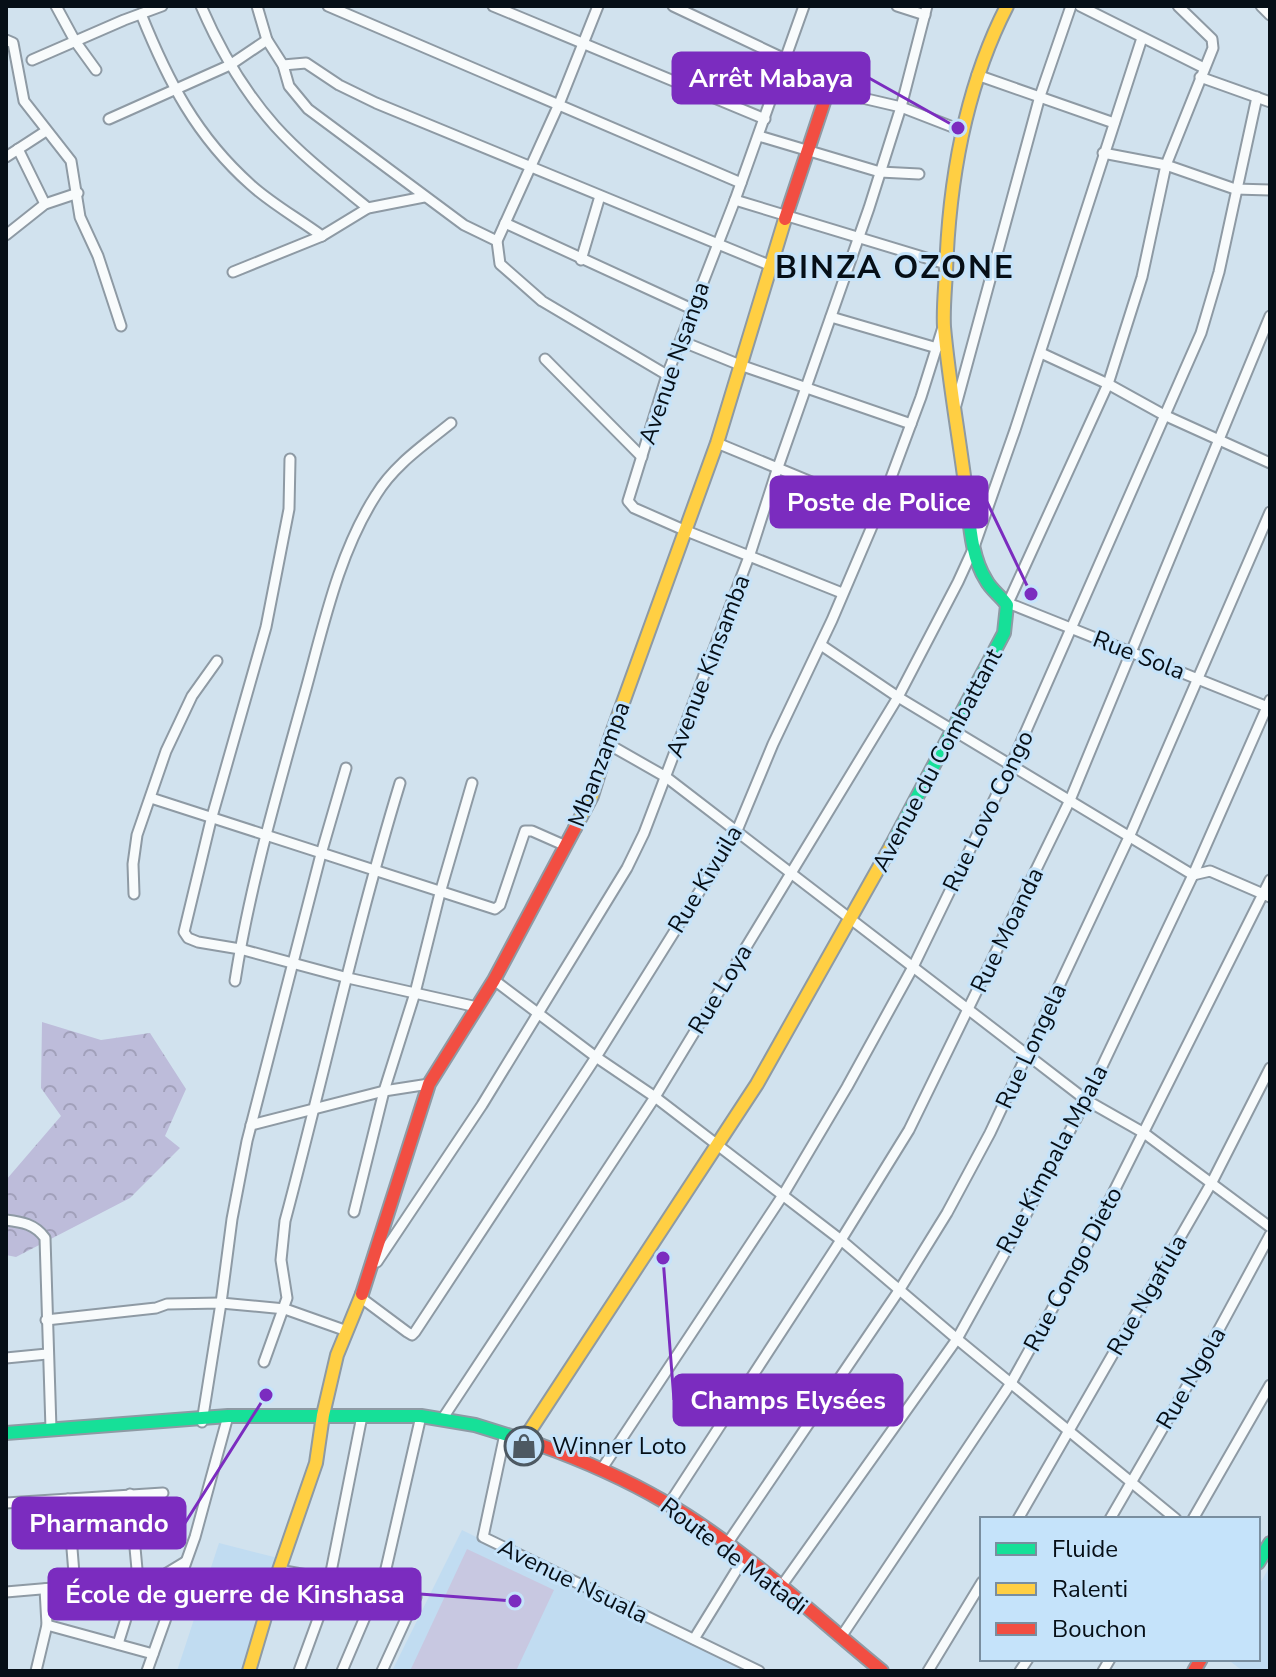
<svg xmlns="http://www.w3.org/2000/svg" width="1276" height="1677" font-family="'Nunito Sans',sans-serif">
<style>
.built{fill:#c1dcf1}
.green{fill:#c8c8e1}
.forest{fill:url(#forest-crowns)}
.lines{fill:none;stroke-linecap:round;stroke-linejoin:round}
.street-casing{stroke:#8e9aa4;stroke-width:13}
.fast-casing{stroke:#8e9aa4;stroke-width:16}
.slow-casing{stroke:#8e9aa4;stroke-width:16}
.jam-casing{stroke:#8e9aa4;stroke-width:16}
.street{stroke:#f8fbfc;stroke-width:9}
.fast{stroke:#16e098;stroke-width:12}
.slow{stroke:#ffcf43;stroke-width:12}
.jam{stroke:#f24e42;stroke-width:12}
.labels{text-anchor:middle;stroke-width:6;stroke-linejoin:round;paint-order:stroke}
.street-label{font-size:24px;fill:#060f17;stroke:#c5e3fa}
.poi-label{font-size:24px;fill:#060f17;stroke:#c5e3fa;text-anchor:start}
.district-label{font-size:32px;font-weight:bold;letter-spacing:2px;fill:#060f17;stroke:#c5e3fa}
.leader{fill:none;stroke:#7b2cbf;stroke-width:3}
.callout-dot{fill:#7b2cbf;stroke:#c5e3fa;stroke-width:3}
.callout{fill:#7b2cbf;stroke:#7b2cbf;stroke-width:3}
.callout-label{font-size:26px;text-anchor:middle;font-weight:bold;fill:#fff}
</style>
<defs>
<pattern id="forest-crowns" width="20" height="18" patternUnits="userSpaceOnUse" patternTransform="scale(2)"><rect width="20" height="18" fill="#bdbcda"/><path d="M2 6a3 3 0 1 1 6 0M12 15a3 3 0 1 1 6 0" fill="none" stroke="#a1a0ba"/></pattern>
</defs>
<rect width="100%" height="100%" fill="#d1e2ee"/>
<g class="built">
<path d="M462,1530L746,1671H392Z"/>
<path d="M219,1543L278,1558L245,1671H177Z"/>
<path d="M1270,1566V1671H1243L1227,1659H1258V1587Z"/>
</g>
<path class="green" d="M467,1549L554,1590L516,1671H410Z"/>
<path class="forest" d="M42,1022L101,1040L150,1033L186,1089L165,1136L180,1148L130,1198L16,1257L6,1255V1180L61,1116L41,1088Z"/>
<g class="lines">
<g class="street-casing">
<g id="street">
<path d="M56,6L75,41L96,70"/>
<path d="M201,6C220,50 243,90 275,126C303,157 336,182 368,208"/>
<path d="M257,6L267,40L283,65L289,86L308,109L464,225L497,241"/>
<path d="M328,6L741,183"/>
<path d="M493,6L765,119"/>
<path d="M598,6L559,104L497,241L500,264L542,301L667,375"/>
<path d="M673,6L785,59"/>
<path d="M804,6L735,200L667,375L628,501L634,508L684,530L842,593"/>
<path d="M897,6L925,15"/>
<path d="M1080,6L1204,68"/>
<path d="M1178,6L1212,39L1213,48L1166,165L1142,277L1108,384L1008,603L1270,708"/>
<path d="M1261,6L1270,15"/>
<path d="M141,14C168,81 196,136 251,185C272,204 299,219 322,236"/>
<path d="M6,40L13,43L24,101L71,161L80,217L98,256L121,326"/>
<path d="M32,60L124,20L162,6"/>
<path d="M283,65L306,63L339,85L376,103L769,265"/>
<path d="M977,75L1114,123"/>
<path d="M780,76L828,90L901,107L963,131"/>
<path d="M1200,77L1270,102"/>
<path d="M109,119L230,65L267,40"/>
<path d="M759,136L880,172L919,174"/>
<path d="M18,149L45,204"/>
<path d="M1103,153L1166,165L1235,189L1270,190"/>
<path d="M6,157L46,131"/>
<path d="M735,200L946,264"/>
<path d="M505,223L692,309"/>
<path d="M6,235L45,204L78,193"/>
<path d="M581,260L600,196"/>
<path d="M233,272L322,236L368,208L424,197"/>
<path d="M831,317L937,348"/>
<path d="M681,341L740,365L911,424"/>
<path d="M1041,353L1108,384L1164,415L1270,463"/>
<path d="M545,359L642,457"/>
<path d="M956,405L1040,96L1071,6"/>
<path d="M717,443L879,510"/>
<path d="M290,459L289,509L266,627L211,820L184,932L188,938L198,942L240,949L348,978L477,1007"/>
<path d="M821,645L898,697L1193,875L1210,871L1270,897"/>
<path d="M608,744L666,777L1086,1100L1144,1133L1270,1227"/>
<path d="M151,798L495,909L500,905L525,831H532L566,846"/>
<path d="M134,894L133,864L137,835L166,751L192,696L217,661"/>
<path d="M494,980L596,1057L655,1097L841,1240L957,1339L1176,1519"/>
<path d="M235,981C250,884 278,790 304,696C323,628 338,554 376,495C394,465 424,445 451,423"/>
<path d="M251,1125L384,1091L429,1084"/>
<path d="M354,1212L384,1091L415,993L440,893L472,783"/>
<path d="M6,1220C22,1222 35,1224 45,1238L51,1429"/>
<path d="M377,1262L482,1105L627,868L644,833L750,554L777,470L869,208L901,107L927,6"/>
<path d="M360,1297L407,1332L412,1335L415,1332L596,1057L736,833L773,744L832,620L879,510L921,397L943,327"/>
<path d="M46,1320L156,1308L167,1304L221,1303L285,1309L347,1331"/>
<path d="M6,1358L47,1354"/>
<path d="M264,1362L287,1298L281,1260L285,1221C324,1075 356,927 400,783"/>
<path d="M443,1418L655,1097L898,697L958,582L974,547L1015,430L1142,38"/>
<path d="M202,1422L221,1303L232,1219L247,1141L321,854L346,768"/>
<path d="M505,1434L483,1537L759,1671"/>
<path d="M601,1470L783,1195L847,1087L913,967L1011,765L1201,333L1219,272L1257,97"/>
<path d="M68,1499L75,1586"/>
<path d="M6,1503L163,1493"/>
<path d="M669,1504L841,1240L909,1130L1070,800L1270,316"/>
<path d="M1018,1519L1212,1182L1270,1068"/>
<path d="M1110,1519L1204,1357L1270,1235"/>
<path d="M1193,1519L1270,1385"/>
<path d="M727,1544L900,1289L947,1213L990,1133L1130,835L1270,512"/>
<path d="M279,1570L357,1584L410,1589L416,1597L382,1671"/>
<path d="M780,1588L957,1339L1029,1209L1086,1100L1193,875L1270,700"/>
<path d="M6,1592L157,1579L185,1562"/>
<path d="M47,1625L153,1654"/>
<path d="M841,1637L1011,1383L1080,1259L1270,880"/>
<path d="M694,1639L744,1558"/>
<path d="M118,1644L138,1580L130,1494"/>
<path d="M36,1671L47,1625L45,1589"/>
<path d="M147,1671L195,1537L228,1416"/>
<path d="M299,1671L326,1597L362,1416"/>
<path d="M342,1671L374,1596L382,1586L421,1416"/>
<path d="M928,1671L982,1582"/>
<path d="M1020,1671L1028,1659"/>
<path d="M1103,1671L1110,1659"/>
</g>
</g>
<g class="fast-casing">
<g id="fast">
<path d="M891,846L1004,633L1007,605C1001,596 991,590 986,580C970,555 970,520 966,491"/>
<path d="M6,1433L228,1416H421L475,1425L540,1445"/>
<path d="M1258,1563L1270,1543"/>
</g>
</g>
<g class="slow-casing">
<g id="slow">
<path d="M966,491C959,436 949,382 944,327C943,309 945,290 946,272C949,181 965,88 1007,6"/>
<path d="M575,828L592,796L608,744L717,443L785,219"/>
<path d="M525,1438L757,1084L891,846"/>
<path d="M249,1671L279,1570L316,1463L323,1415L337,1355L362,1294"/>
</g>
</g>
<g class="jam-casing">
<g id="jam">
<path d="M785,219L828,90"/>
<path d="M362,1294L429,1084L494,980L575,828"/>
<path d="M540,1445C582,1460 625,1479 663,1501C743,1547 811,1613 882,1671"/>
<path d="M1194,1671L1201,1659"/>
</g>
</g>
<use href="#street" class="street"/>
<use href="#fast" class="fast"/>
<use href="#slow" class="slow"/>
<use href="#jam" class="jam"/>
</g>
<defs>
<g id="shop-ring" transform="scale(2)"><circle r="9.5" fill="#c5e3fa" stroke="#4d5962" stroke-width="1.5"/><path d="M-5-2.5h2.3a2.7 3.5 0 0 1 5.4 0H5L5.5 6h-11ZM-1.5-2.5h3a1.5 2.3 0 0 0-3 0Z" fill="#4d5962"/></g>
</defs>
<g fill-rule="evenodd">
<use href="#shop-ring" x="524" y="1446"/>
</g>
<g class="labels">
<g class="street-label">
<text transform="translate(674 363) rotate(-71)" y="8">Avenue Nsanga</text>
<text transform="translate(1139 655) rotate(21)" y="8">Rue Sola</text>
<text transform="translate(708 666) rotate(-69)" y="8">Avenue Kinsamba</text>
<text transform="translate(937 760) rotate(-62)" y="8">Avenue du Combattant</text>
<text transform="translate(599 764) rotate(-69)" y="8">Mbanzampa</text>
<text transform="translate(988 811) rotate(-64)" y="8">Rue Lovo Congo</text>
<text transform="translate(705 879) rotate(-59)" y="8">Rue Kivuila</text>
<text transform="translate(1007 930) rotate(-64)" y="8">Rue Moanda</text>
<text transform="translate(720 989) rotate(-59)" y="8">Rue Loya</text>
<text transform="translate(1031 1046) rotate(-65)" y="8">Rue Longela</text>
<text transform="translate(1052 1159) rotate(-62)" y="8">Rue Kimpala Mpala</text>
<text transform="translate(1073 1269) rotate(-62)" y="8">Rue Congo Dieto</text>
<text transform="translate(1147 1295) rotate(-60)" y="8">Rue Ngafula</text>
<text transform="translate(1191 1378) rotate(-60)" y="8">Rue Ngola</text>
<text transform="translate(734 1556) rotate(37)" y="8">Route de Matadi</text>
<text transform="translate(573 1581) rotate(26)" y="8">Avenue Nsuala</text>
</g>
<g class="poi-label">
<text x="552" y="1454">Winner Loto</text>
</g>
<g class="district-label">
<text x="895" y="278">BINZA OZONE</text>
</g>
</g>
<path class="leader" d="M958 128L869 78M1031 594L987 502M663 1258L674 1400M266 1395L185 1523M515 1601L420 1594"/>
<g class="callout-dot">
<circle cx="958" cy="128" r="8"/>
<circle cx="1031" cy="594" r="8"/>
<circle cx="663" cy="1258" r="8"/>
<circle cx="266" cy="1395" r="8"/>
<circle cx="515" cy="1601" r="8"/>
</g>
<g class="callout">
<rect x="673" y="53" width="196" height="50" rx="8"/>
<rect x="771" y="477" width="216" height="50" rx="8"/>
<rect x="674" y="1375" width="228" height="50" rx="8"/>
<rect x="13" y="1498" width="172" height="50" rx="8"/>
<rect x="49" y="1569" width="371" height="50" rx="8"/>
</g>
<g class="callout-label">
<text x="771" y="87">Arrêt Mabaya</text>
<text x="879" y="511">Poste de Police</text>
<text x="788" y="1409">Champs Elysées</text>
<text x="99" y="1532">Pharmando</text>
<text x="235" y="1603">École de guerre de Kinshasa</text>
</g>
<rect width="1276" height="1677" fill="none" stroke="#060f17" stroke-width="16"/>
<rect x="980" y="1517" width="280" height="144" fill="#c5e3fa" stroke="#798e9f" stroke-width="2"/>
<rect x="996" y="1543" width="40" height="12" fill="#16e098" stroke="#798e9f" stroke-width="2"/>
<text x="1052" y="1557" font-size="24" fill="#060f17">Fluide</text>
<rect x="996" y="1583" width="40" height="12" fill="#ffcf43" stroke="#798e9f" stroke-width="2"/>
<text x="1052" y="1597" font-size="24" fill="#060f17">Ralenti</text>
<rect x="996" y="1623" width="40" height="12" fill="#f24e42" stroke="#798e9f" stroke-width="2"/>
<text x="1052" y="1637" font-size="24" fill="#060f17">Bouchon</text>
</svg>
